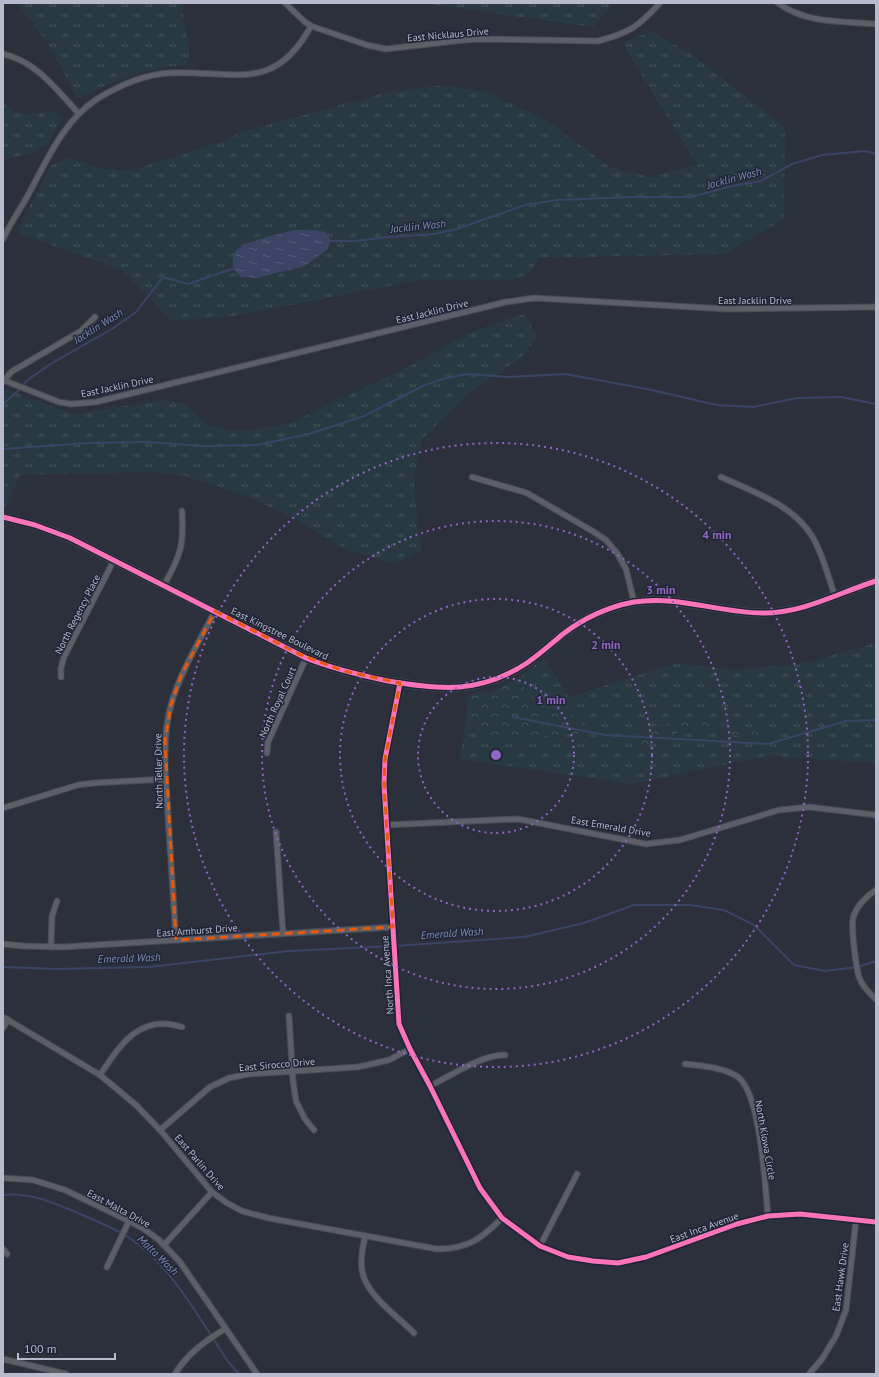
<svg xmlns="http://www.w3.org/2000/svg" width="879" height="1377" font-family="'PT Sans',sans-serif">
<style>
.grass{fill:url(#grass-tufts);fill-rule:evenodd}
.forest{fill:url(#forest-crowns)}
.water{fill:url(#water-ripples)}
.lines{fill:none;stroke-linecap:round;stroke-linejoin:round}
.stream{stroke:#3a4565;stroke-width:2}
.street-casing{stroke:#484b54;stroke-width:7}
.secondary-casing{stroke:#484b54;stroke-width:9}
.street{stroke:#5c5f68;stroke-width:5}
.secondary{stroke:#5b5d66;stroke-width:7}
.cycleway-casing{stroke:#1f2436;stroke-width:8}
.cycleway{stroke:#fb73b8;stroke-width:5}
.marked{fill:none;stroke:#e8590c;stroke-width:3;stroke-dasharray:8 5;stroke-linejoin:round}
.ring{fill:none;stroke:#9365c4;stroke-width:2;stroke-dasharray:2 4}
.labels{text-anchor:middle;stroke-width:3;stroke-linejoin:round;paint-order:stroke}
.street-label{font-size:10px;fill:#b7bbcb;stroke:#1f2436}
.water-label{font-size:11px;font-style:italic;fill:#7e8cb2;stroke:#1f2436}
.centre{fill:#9365c4;stroke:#1f2436;stroke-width:2}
.ring-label{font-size:12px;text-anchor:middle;font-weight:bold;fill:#9365c4;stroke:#1f2436;stroke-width:3;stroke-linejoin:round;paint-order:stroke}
</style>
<defs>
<pattern id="grass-tufts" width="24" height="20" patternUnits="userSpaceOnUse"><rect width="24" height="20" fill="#293941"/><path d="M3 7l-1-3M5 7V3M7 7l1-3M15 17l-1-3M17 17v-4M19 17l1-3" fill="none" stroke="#46545b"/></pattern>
<pattern id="forest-crowns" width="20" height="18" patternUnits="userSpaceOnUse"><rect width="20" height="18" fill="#293941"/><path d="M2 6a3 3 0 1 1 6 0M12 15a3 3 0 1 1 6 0" fill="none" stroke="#46545b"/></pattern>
<pattern id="water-ripples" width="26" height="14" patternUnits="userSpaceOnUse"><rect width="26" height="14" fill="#3a4565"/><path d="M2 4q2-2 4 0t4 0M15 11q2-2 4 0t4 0" fill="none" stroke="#545e7a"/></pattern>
</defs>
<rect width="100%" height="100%" fill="#2c303b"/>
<g class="grass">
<path d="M17,3H182L190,59L185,65L164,67L131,75L77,98L50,46Z"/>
<path d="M421,3H611V6L593,27Z"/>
<path d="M651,31L692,55L785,127L784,219L724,254L538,258L531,273L511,280H420L233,316L172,321L122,270L18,233L23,219L51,165L68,158L105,169L130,171L227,140L239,133L387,92L445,85L485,92L544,119L610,167L650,177L697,164L650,89L623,43Z"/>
<path d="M3,103L14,112L28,114L55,111L61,119L48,144L29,154L3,159Z"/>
<path d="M523,314L538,336L522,357L471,391L423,438L414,475L416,509L422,551L393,564L348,550L291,517L247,496L182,475L152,472L20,475L5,508L3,507V392L7,389L72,414L164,400L185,404L209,426L239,431L289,424L411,365L472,332Z"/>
<path d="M876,643V763L767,756L630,784L460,759L467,709L477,729L551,735L581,734L586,723L577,720L570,713L546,706L528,693L518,679L544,658L569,697L674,664L735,669L796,665ZM712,717L736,731L765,733L770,735L756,739L706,730H684L665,724L685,718Z"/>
</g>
<g class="forest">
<path d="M518,679L528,693L546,706L570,713L577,720L586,723L581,734L551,735L519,740L501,739L477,729L467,709L469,695L494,690Z"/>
<path d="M712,717L736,731L765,733L771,735L767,739H756L706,730H684L653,744L631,743L642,729L665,724L685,718Z"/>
</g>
<path class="water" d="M296,230H314L326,232L331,241L327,250L305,266L256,278L241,277L233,269C233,262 232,257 236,251C244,241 282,233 296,230Z"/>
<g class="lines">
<g class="stream">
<path d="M329,241H355L389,237L434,234L457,229L525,205L557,200L633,197H691L732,186L761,181L792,164L822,155L865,151L876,154"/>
<path d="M3,404L21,388L26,381L52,363L112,329L136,312L163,277L188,284L235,268"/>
<path d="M3,449L89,443L148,442L202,446L257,445L309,434L364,416L423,386L442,379L467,374L509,377L565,374L647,389L717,405L753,407L797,398L841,397L876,404"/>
<path d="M513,717L605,735L768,744L846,721L876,720"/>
<path d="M3,967L56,969L149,967L289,951L394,946L524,937L584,923L634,905H690L724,910L754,925L794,965L825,971L858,967L876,961"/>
<path d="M3,1195C27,1192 49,1201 71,1210C91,1219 113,1227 131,1239C173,1267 201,1322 229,1363L239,1374"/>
</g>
<g class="street-casing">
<g id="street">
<path d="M285,3L305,22L311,26L367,45L386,49L464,40L480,39L598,41C629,33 638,27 660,3"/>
<path d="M778,3C806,24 843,21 876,24"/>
<path d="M3,54C36,61 57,90 79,114"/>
<path d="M3,239C10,224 19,211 27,197C46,162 63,121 97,99C118,86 143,75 168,73C231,69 273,96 311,26"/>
<path d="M3,380L59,402L71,404L96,402L506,302L534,298L727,309L876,307"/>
<path d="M4,381L11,372L81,331L95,317"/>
<path d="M472,477L527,493L594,532L606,540L617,553L626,569L634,602"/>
<path d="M721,477C753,492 792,504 812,536C823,554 828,577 835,596"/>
<path d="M164,585C181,555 184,545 182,511"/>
<path d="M61,677V668L64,657L114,560"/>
<path d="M400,683L385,759L384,784L399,1024L410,1049L430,1086L480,1188L502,1218L540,1246L568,1257L593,1261L618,1263L646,1257L737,1224L768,1216L800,1214L876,1222"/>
<path d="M267,753L268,742L306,658"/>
<path d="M3,808L78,785L93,783L166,779"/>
<path d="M386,825L518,819L646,844L680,840L779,810L809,807L876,815"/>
<path d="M276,832L283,933"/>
<path d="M876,890C866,896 856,907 853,918C851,927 856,968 859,977C862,986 869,993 876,999"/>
<path d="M176,940L165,769C165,747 165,726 171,705C180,672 199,642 215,611"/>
<path d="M3,944L23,946L63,947L393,927"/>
<path d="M51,947L52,916L57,901"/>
<path d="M289,1016L293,1081L296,1101L305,1119L314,1130"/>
<path d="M3,1017L100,1075L136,1105L160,1130L212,1192L216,1195L227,1203L242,1211L268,1218L437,1249C468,1249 481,1239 502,1218"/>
<path d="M3,1028L8,1020"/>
<path d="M685,1064C702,1066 723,1067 738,1077C761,1094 765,1187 768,1216"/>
<path d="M100,1075C120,1045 140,1013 182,1027"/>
<path d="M430,1086C450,1076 483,1054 505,1055"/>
<path d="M160,1130L210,1087L229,1078L249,1074L358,1067L389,1060L410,1049"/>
<path d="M3,1178L33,1180L65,1190L129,1221L144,1229L159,1240L180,1262L257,1374"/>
<path d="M365,1236C363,1247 360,1258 362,1270C365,1294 397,1316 414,1333"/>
<path d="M164,1245L212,1192"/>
<path d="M540,1246L577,1174"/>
<path d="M3,1249L7,1254"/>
<path d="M107,1267L129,1221"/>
<path d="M3,1359L66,1374"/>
<path d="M175,1374C187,1354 205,1341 225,1329"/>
<path d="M809,1374L822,1359L836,1336L846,1310L856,1220"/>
</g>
</g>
<g class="secondary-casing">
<path id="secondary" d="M3,517L35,525L70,538L306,658C333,669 359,675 388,681C440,690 480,694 527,663C540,654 551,644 563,634C584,618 607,607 634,602C678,595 719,613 763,613C804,613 838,593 876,581"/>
</g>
<use href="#street" class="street"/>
<use href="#secondary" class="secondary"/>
<g class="cycleway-casing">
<g id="cycleway">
<path d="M3,517L35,525L70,538L306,658C333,669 359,675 388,681C440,690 480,694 527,663C540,654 551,644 563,634C584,618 607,607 634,602C678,595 719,613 763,613C804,613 838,593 876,581"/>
<path d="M400,683L385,759L384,784L399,1024L410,1049L430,1086L480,1188L502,1218L540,1246L568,1257L593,1261L618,1263L646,1257L737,1224L768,1216L800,1214L876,1222"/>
</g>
</g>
<use href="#cycleway" class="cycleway"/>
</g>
<path class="marked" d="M215,611L299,654L344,671L400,683L385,759L384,784L393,927L176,940L165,741L171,705L181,676Z"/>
<g class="ring">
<circle cx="496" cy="755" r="78"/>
<circle cx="496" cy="755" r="156"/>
<circle cx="496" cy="755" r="234"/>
<circle cx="496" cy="755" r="312"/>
</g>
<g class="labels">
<g class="street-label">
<text transform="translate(448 34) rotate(-5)" y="4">East Nicklaus Drive</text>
<text x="755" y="304">East Jacklin Drive</text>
<text transform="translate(432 311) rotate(-14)" y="4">East Jacklin Drive</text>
<text transform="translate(117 386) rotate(-12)" y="4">East Jacklin Drive</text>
<text transform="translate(77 614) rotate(-63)" y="4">North Regency Place</text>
<text transform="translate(280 633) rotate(26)" y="4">East Kingstree Boulevard</text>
<text transform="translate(277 702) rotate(-66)" y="4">North Royal Court</text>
<text transform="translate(158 771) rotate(-91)" y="4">North Teller Drive</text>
<text transform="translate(611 826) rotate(10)" y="4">East Emerald Drive</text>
<text transform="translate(197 930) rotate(-4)" y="4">East Amhurst Drive</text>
<text transform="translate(387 975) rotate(-94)" y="4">North Inca Avenue</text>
<text transform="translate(277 1064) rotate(-5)" y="4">East Sirocco Drive</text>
<text transform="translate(766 1140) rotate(80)" y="4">North Kiowa Circle</text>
<text transform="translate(200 1162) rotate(49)" y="4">East Parlin Drive</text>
<text transform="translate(119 1208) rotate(28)" y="4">East Malta Drive</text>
<text transform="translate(704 1227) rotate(-20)" y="4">East Inca Avenue</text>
<text transform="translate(840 1277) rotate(-82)" y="4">East Hawk Drive</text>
</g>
<g class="water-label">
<text transform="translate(734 178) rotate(-15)" y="4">Jacklin Wash</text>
<text transform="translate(418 226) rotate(-6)" y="4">Jacklin Wash</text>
<text transform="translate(98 326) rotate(-32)" y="4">Jacklin Wash</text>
<text transform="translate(452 933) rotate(-4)" y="4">Emerald Wash</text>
<text transform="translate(129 958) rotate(-2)" y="4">Emerald Wash</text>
<text transform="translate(158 1255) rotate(44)" y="4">Malta Wash</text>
</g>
</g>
<circle cx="496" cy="755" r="6" class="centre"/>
<g class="ring-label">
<text x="717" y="539">4 min</text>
<text x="661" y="594">3 min</text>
<text x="606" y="649">2 min</text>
<text x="551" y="704">1 min</text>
</g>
<rect width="879" height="1377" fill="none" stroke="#b7bbcb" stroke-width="8"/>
<path d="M18 1353v6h97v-6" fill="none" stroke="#b7bbcb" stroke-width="2"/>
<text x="24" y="1353" font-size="12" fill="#b7bbcb" stroke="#1f2436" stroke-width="3" paint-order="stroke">100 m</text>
</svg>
